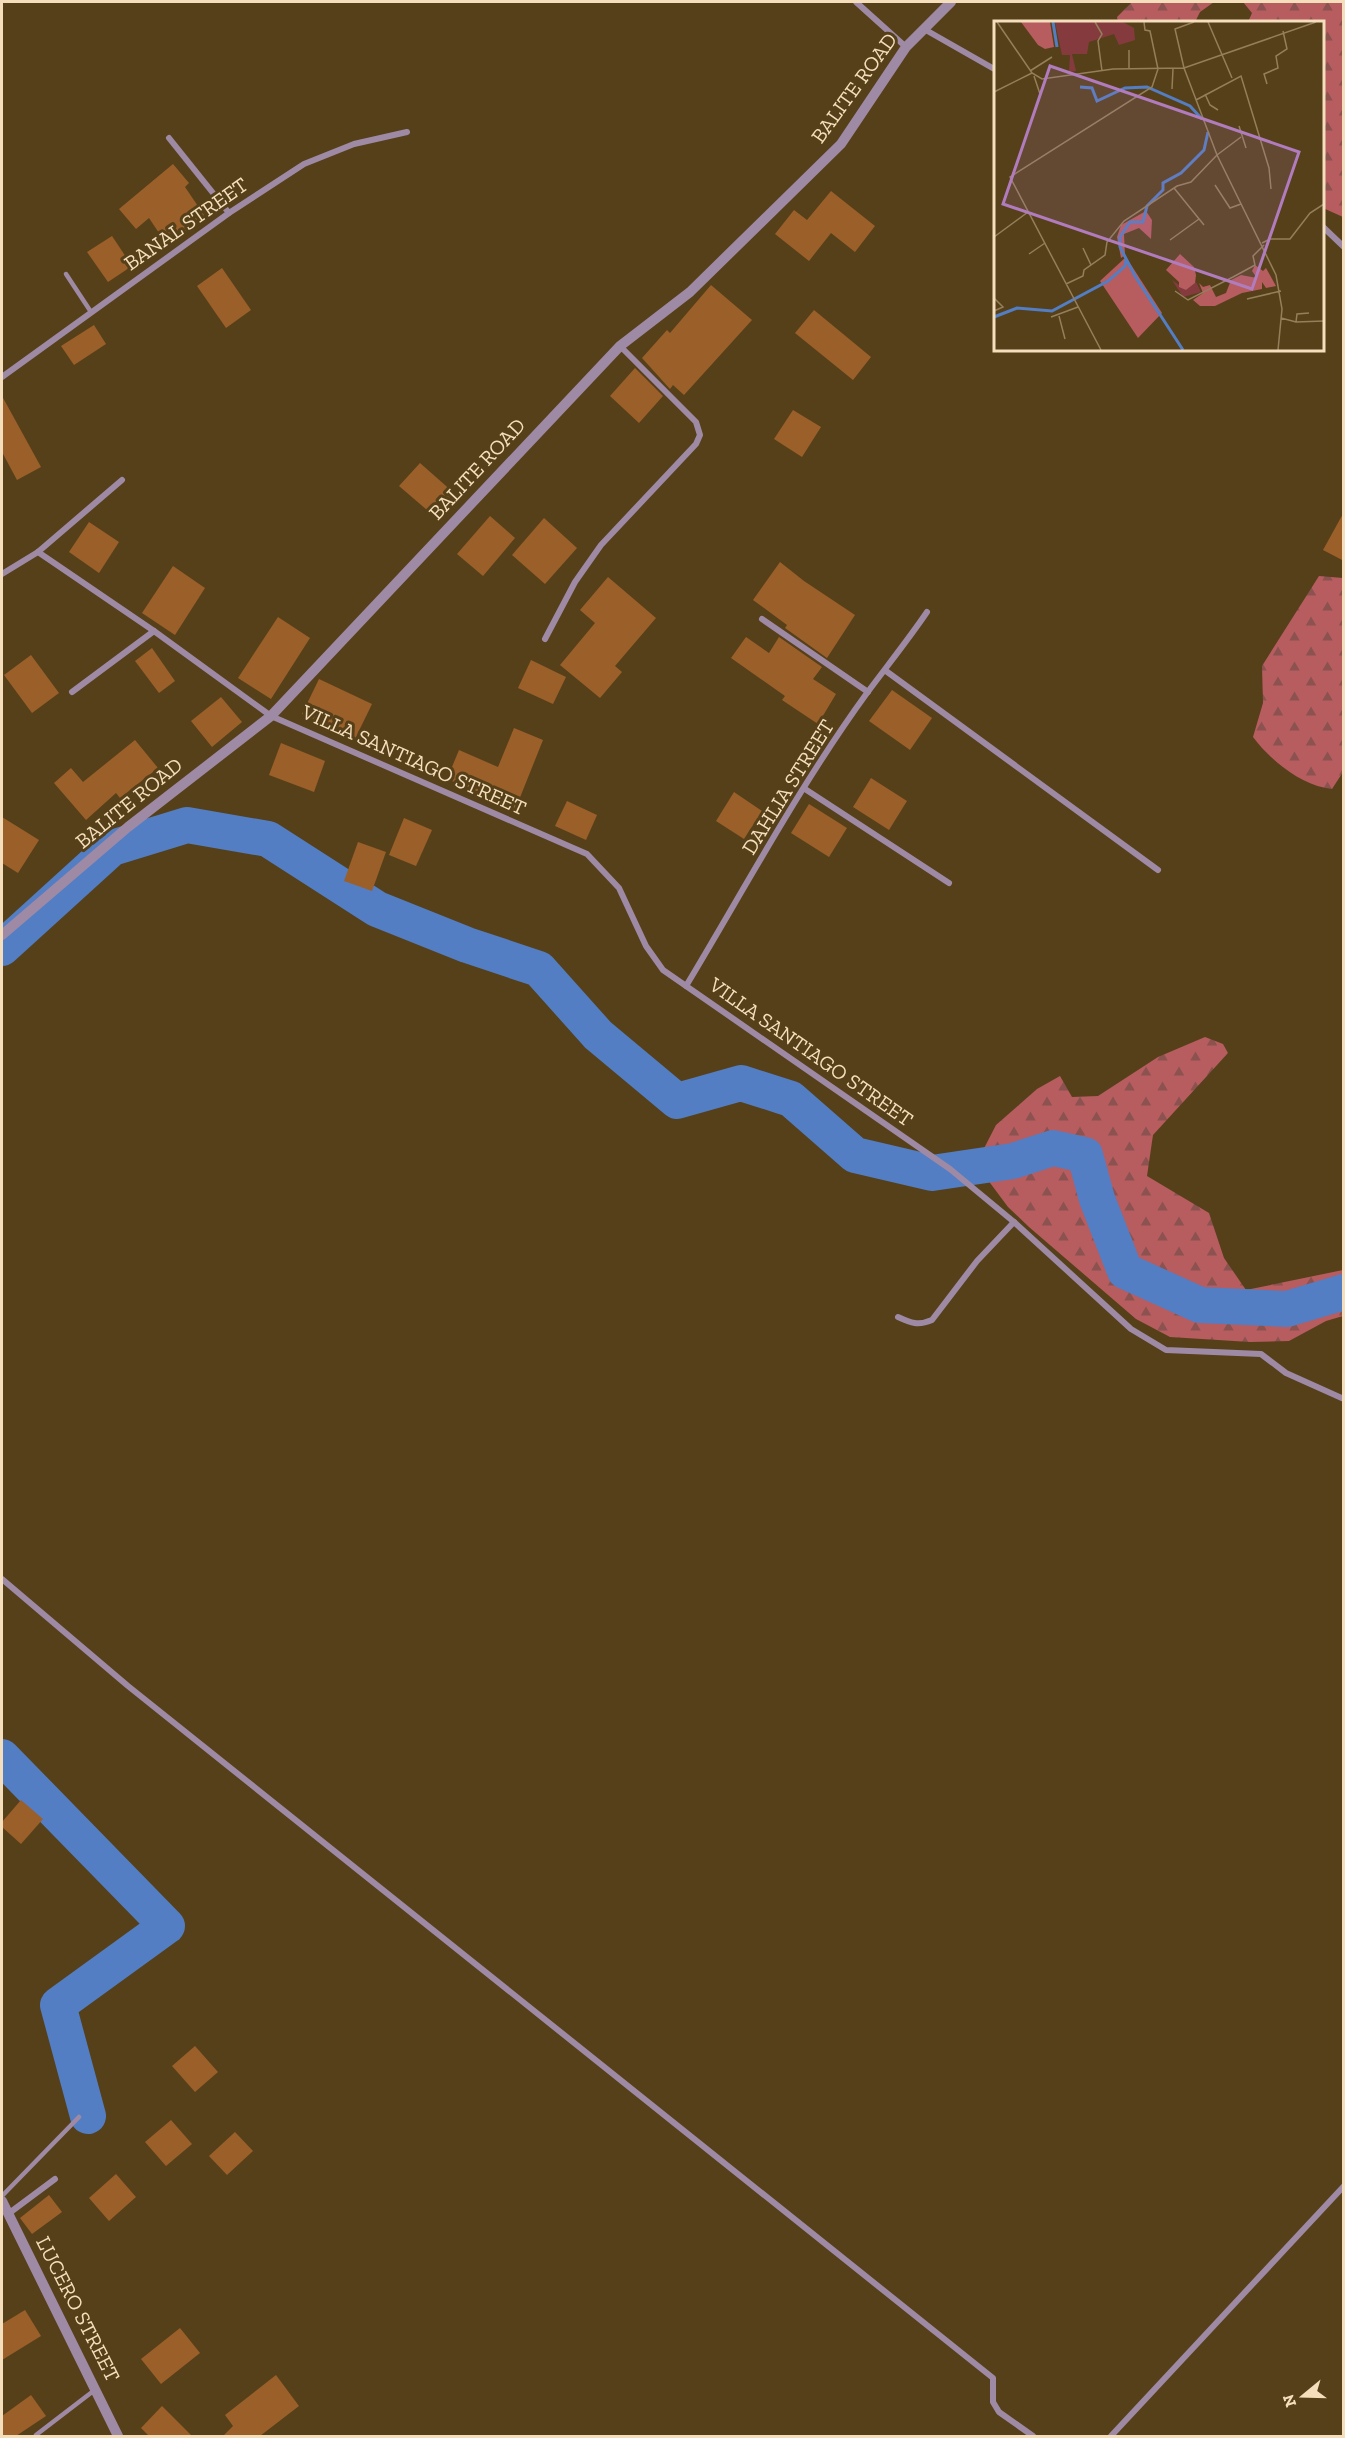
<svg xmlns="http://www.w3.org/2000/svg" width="1345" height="2438" font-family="'Zilla Slab',serif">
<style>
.forest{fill:url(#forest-firs)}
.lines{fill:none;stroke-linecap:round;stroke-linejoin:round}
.river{stroke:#537ec4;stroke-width:36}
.building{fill:#9b5f29}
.service{stroke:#9f8aa5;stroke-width:4.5}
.minor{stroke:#9f8aa5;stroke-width:6}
.tertiary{stroke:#9f8aa5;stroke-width:10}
.labels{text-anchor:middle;stroke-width:6;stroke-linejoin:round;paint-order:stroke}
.street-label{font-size:21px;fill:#f4debb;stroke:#56401a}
.inset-river{fill:none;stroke:#537ec4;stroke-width:3}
.inset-road{fill:none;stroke:#957f5a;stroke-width:1.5}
.view{fill:#b17cbd;fill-opacity:0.15;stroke:#b17cbd;stroke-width:3}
.inset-edge{fill:none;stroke:#f4debb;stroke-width:3}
</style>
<defs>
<pattern id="forest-firs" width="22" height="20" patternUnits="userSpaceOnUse" patternTransform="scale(1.5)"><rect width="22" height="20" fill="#b75c5f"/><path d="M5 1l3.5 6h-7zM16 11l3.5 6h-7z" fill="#8b524f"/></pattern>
</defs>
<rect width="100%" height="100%" fill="#56401a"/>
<g class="forest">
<path d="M1132,2H1214L1200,12L1195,22H1118L1117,17Z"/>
<path d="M1243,2H1343V217L1323,208L1322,22H1248L1252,13Z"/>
<path d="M1319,576L1343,578V772L1332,789C1302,786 1271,761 1253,737L1263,703L1262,666Z"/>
<path d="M1205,1037L1223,1044L1228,1053L1153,1135L1147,1176L1209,1213L1224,1258L1246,1290L1343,1270V1316L1326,1321L1289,1341L1250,1342L1170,1337L1136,1319L1029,1227L1008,1207L976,1164L996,1125L1037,1089L1060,1076L1072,1097L1098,1096L1158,1057Z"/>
</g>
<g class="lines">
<g class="river">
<path d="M2,948L112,848L187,825L268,839L377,909L467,945L539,969L598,1035L677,1101L741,1083L791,1099L855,1155L932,1173L1013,1161L1053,1148L1085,1155L1097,1199L1125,1271L1200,1305L1287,1309L1344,1292"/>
<path d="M2,1757L167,1926L58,2005L88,2116"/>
</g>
</g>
<g class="building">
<path d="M173,164L189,183L185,187L206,218L167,245L149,218L136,229L119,209Z"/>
<path d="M831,191L875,226L855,252L831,233L809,261L775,234L794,210L807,220Z"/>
<path d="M112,236L132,266L108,282L87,252Z"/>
<path d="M222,268L251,310L226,328L197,286Z"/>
<path d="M711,285L752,320L684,395L673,385L670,389L642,358L667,330L670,333Z"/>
<path d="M814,310L871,357L853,380L795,333Z"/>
<path d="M94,325L106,344L74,365L61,346Z"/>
<path d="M635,368L663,396L639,423L610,396Z"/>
<path d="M2,396L41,467L17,480L2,452Z"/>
<path d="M793,410L821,427L802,457L774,439Z"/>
<path d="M420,463L454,493L434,516L399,486Z"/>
<path d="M1344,512V561L1323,550Z"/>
<path d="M490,516L515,538L483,576L457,554Z"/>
<path d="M544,518L577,548L545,584L512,555Z"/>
<path d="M89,522L119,542L99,573L69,552Z"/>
<path d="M780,562L804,581L855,615L827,658L785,628L787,625L753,600Z"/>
<path d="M173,566L205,588L175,635L142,613Z"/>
<path d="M608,577L656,618L615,666L622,672L600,698L560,665L595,623L580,610Z"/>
<path d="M278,617L310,638L271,699L238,678Z"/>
<path d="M746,637L769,653L779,637L822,667L813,679L836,694L818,724L782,700L785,696L731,658Z"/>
<path d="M152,648L175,681L159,693L135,661Z"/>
<path d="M31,655L59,693L32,713L4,675Z"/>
<path d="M531,660L566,677L553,704L518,688Z"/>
<path d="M319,679L372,704L355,739L302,714Z"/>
<path d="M892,690L932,718L910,750L869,721Z"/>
<path d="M221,697L242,722L212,747L191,721Z"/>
<path d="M514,728L543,740L515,810L489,801L491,797L447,779L459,750L498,767Z"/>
<path d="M135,740L158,768L120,798L116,793L86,820L54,783L71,768L83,782Z"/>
<path d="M281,743L325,761L314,792L269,775Z"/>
<path d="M871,778L907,801L889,830L853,807Z"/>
<path d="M734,792L762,811L744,839L716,821Z"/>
<path d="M567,801L597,815L586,840L555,826Z"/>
<path d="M809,804L847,828L829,857L791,833Z"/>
<path d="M2,817L39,840L18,873L2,863Z"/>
<path d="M404,818L432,830L416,866L389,855Z"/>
<path d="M358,842L386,852L372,891L344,881Z"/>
<path d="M21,1800L43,1819L21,1844L2,1827V1822Z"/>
<path d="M195,2046L218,2072L195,2092L172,2066Z"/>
<path d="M171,2120L192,2144L166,2166L145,2142Z"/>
<path d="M235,2132L253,2151L227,2175L209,2156Z"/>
<path d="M116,2174L136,2197L109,2221L89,2198Z"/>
<path d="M49,2195L62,2212L32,2234L20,2218Z"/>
<path d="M25,2310L41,2336L2,2360V2324Z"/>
<path d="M180,2328L200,2353L161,2384L141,2359Z"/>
<path d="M276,2375L299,2406L260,2436H223L233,2426L225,2415Z"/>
<path d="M31,2395L46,2416L16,2436H2V2416Z"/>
<path d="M162,2406L192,2436H149L141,2428Z"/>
</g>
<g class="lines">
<g class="service">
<path d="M66,274L91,312"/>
<path d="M2,2196L79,2117"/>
<path d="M36,2435L96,2389"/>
</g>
<g class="minor">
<path d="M856,2L906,47"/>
<path d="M924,29L996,70"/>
<path d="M169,138L229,213"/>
<path d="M1322,226L1344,247"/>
<path d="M2,377L229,213L304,164L354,144L407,132"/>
<path d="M38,552L154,631L271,716L587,854L619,888L646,946L663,970L950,1169L1014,1222L1131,1329L1166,1350L1261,1354L1286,1373L1344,1399"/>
<path d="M2,574L38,552L122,480"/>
<path d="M762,619L868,692"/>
<path d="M545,639L575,582L601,545L696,444L700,435L696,422L620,346"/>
<path d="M886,671L1158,870"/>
<path d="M72,692L154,631"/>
<path d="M805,789L949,883"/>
<path d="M686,986C745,888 800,785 867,693C887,666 908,640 927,612"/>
<path d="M898,1317C911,1323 918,1326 932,1320L977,1261L1014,1222"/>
<path d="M2,1579L128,1686L993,2378V2402L999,2412L1033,2436"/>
<path d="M8,2214L55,2179"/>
<path d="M1111,2436L1344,2186"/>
</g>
<g class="tertiary">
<path d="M2,935L128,827L271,716L620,346L690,292L841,144L906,47L951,2"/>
<path d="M2,2201L118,2436"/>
</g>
</g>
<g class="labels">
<g class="street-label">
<text transform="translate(854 88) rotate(-54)" y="7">BALITE ROAD</text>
<text transform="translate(186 224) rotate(-35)" y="7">BANAL STREET</text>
<text transform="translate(477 469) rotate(-47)" y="7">BALITE ROAD</text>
<text transform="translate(414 760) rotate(24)" y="7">VILLA SANTIAGO STREET</text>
<text transform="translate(788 787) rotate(-58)" y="7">DAHLIA STREET</text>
<text transform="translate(129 803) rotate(-39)" y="7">BALITE ROAD</text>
<text transform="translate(811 1052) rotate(35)" y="7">VILLA SANTIAGO STREET</text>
<text transform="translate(78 2309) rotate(63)" y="7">LUCERO STREET</text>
</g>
</g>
<g transform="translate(994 21)">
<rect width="330" height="330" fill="#56401a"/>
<path d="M178,259L192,269L202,261L207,271L189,276Z" fill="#853b3e"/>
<path d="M27,1H56L60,26L51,28L44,24ZM152,190L158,199L157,218L145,207L130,213L131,234L127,237L123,216L127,204ZM186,233L200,246L202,254L201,262L192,269L185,266V261L172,249ZM132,236L168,292L144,317L106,260ZM261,244L269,250L272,247L282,265L272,267L268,261V268L248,272L221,285H206L199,279L209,272L205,262L209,266L216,264L222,276L232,272L237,259L247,254L263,257L258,250Z" fill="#b75c5f"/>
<path d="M61,1H129L140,7L141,19L125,24L120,13L95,21L93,33H78L82,50L75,51L76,34H68Z" fill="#853b3e"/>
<path class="inset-river" d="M59,1L63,26M86,66L98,67L103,80L131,67L153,66L196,85L208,98M0,296L23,287L58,290L114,260L131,245L132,239M189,329L141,255L126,226V216L136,201H149L153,185L169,169V162L187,152L210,129L214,111"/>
<path class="inset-road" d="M3,1L38,52L48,58L119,48L190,47L322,1M101,1L108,13L104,20L108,50M200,1L181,8L190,47L223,134L282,254L288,288L284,329M214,1L238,57M135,48V29M36,50L58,36M40,55L46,73M273,63L270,53L284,47L282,35L293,28L289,10M178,68L179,48M0,71L38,52M211,73L216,84L224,89M202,79L247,55L275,147L277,168M245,105L252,127M221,164L236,187L247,183M180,167L210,204M0,216L34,191M176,219L205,198M268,222L276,218H296L316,192L330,183M89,227L97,244M35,233L51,222M72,263L89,255L90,249L111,234L113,221L130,200L183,165L197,161L223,134L247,116M181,270L194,279L239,256L261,244L259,235L270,224M0,277L9,286L0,290M253,278L287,270M65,295L71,318M57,296L84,286M287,297L302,301L330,300M302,301L303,293L315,292M107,329L16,156L158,66L164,48L156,10L151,9L150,1"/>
<path class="view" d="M56,45L305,131L258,268L9,183Z"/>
<rect width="330" height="330" class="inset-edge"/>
</g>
<rect width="1345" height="2438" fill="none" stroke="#f4debb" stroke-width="6"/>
<g transform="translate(1303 2396) rotate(251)" stroke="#56401a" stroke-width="4.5" paint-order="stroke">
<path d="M0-4.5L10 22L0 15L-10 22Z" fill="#f4debb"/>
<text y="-9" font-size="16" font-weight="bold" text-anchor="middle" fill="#f4debb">N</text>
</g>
</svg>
